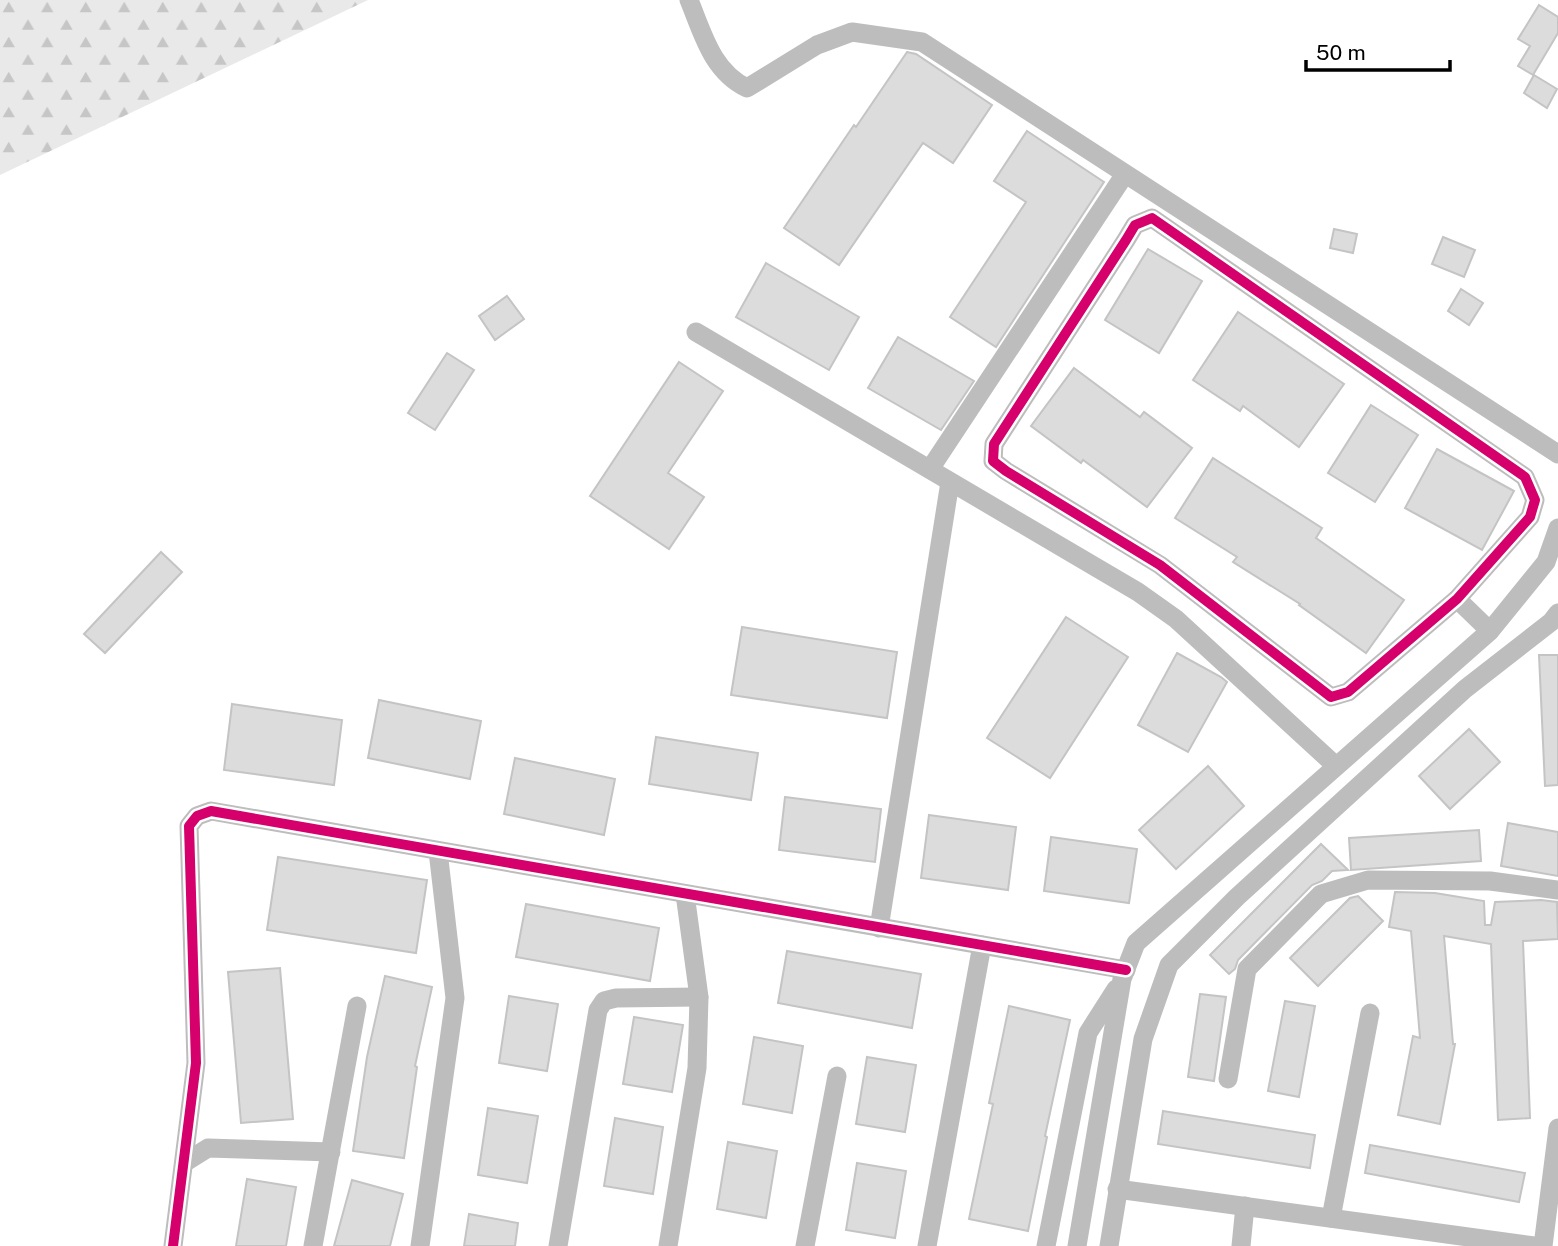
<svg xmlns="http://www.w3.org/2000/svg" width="1558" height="1246" font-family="'Public Sans',sans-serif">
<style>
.forest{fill:url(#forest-firs)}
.building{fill:#dcdcdc;stroke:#c4c4c4;stroke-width:2}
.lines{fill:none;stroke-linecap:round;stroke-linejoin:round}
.minor{stroke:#bdbdbd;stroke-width:19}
.cycleway-casing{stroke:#fff;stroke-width:15}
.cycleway{stroke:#d6006c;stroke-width:10}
</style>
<defs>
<pattern id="forest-firs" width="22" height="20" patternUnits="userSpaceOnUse" patternTransform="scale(1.75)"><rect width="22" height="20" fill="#e9e9e9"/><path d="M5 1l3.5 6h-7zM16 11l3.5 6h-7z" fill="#c6c6c6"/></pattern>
</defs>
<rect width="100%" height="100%" fill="#fff"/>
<path class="forest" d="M0,0H368L0,175Z"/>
<g class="building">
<path d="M1539,5L1558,17V33L1533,75L1518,66L1530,46L1518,39Z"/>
<path d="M907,52L916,54L992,105L953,163L923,143L839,265L784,228L854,125L856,127Z"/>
<path d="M1534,75L1557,89L1547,108L1524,93Z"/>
<path d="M1027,131L1104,182L996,347L950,317L1026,202L994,181Z"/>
<path d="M1334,229L1357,234L1353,253L1330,248Z"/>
<path d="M1443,237L1475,250L1464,277L1432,264Z"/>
<path d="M1148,249L1202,281L1159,353L1105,320Z"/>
<path d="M766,263L859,317L829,370L736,317Z"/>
<path d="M1461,289L1483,303L1469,325L1448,311Z"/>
<path d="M507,296L524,319L495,340L479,316Z"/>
<path d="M1238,312L1344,384L1299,447L1243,406L1240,411L1193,380Z"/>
<path d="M898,337L974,381L941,430L868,388Z"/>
<path d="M447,353L474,370L435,430L408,413Z"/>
<path d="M679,362L723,391L668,473L704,497L669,549L590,496Z"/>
<path d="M1074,368L1140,417L1144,412L1192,448L1147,507L1083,460L1081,463L1031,426Z"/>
<path d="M1371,405L1418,435L1375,502L1328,473Z"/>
<path d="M1437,449L1514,491L1482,550L1405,508Z"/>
<path d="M1213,458L1322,528L1316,538L1404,600L1366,653L1299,605L1300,604L1233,562L1237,557L1175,518Z"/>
<path d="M161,552L182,572L105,653L84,634Z"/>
<path d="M1066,617L1128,657L1050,778L987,738Z"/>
<path d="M742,627L897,652L887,718L731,695Z"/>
<path d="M1177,653L1221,677L1227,682L1188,752L1138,725Z"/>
<path d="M1539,655H1558V785L1545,786Z"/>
<path d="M379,700L481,721L470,779L368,758Z"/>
<path d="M232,704L342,720L334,785L224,770Z"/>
<path d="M1469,729L1500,762L1450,809L1419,776Z"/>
<path d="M656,737L758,753L751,800L649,784Z"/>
<path d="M515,758L615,779L604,835L504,814Z"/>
<path d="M1208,766L1244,806L1176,869L1139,830Z"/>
<path d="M785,797L881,809L875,862L779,850Z"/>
<path d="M929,815L1016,827L1008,890L921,878Z"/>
<path d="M1508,823L1558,832V876L1501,866Z"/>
<path d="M1479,830L1481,861L1351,870L1349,838Z"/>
<path d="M1051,837L1137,849L1129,903L1044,891Z"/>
<path d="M1321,844L1348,870L1332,871L1322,881L1312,885L1238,960L1235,969L1229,974L1210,955Z"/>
<path d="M278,857L427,880L416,953L267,930Z"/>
<path d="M1395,892L1435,893L1484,901L1485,925H1491L1495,902L1541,900L1557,902L1558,939L1523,941L1530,1118L1498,1120L1491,944L1444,936L1453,1044H1455L1440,1124L1398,1115L1413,1036L1420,1038L1411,931L1389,927Z"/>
<path d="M1358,896L1383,921L1318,986L1290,958L1350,898Z"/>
<path d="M526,904L659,928L650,981L516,957Z"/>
<path d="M787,951L921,974L912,1028L778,1003Z"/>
<path d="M280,968L293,1119L241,1123L228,972Z"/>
<path d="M385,976L432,987L415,1066L417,1067L404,1158L353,1151L367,1057Z"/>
<path d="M1200,994L1226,997L1214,1081L1188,1077Z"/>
<path d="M509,996L558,1004L547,1071L499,1063Z"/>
<path d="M1285,1001L1315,1006L1299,1097L1268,1091Z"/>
<path d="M1009,1006L1070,1020L1045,1136L1047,1137L1028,1231L969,1219L993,1104L989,1103Z"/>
<path d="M634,1017L683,1025L672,1092L623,1084Z"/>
<path d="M754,1037L803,1046L792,1113L743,1104Z"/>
<path d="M867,1057L916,1065L905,1132L856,1124Z"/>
<path d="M488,1108L538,1116L527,1183L478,1175Z"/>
<path d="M1163,1111L1315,1135L1310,1168L1158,1144Z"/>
<path d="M615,1118L663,1127L653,1194L604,1186Z"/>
<path d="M728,1142L777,1151L766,1218L717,1209Z"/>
<path d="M1370,1145L1525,1173L1519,1202L1365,1173Z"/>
<path d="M857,1163L906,1171L895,1238L846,1230Z"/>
<path d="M247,1179L296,1187L286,1246H236Z"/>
<path d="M352,1180L403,1194L390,1246H334Z"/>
<path d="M469,1214L518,1223L515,1246H464Z"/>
</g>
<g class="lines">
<g class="minor">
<path d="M689,0C703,34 712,71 747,88L817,45L852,32L922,42L1558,454"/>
<path d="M1152,218L1525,477L1535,500L1530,517L1457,599L1348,692L1331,697L1160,565L1006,471L993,461L994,444L1126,240L1135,225Z"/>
<path d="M696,332L1138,592L1176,619L1336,766"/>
<path d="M930,469L1125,174"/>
<path d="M1457,599L1490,631"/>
<path d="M879,928L950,482"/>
<path d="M1228,1079L1247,969L1321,894L1368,880L1490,881L1558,890"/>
<path d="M184,1163L208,1148L331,1152"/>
<path d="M1117,1189L1534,1246"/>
<path d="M1331,1218L1370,1013"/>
<path d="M173,1246L196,1063L189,826L197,816L211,811L1126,970"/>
<path d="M313,1246L357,1006"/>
<path d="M420,1246L455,998L438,851"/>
<path d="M558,1246L598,1010L604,1001L616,998L699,997"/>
<path d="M668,1246L697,1068L699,997L685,894"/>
<path d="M805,1246L837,1076"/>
<path d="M927,1246L982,945"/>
<path d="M1046,1246L1088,1033L1116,989"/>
<path d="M1077,1246L1122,979L1136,943L1490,631L1546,562L1558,528"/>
<path d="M1109,1246L1143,1039L1169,965L1237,897L1465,689L1551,622L1558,613"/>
<path d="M1241,1246L1245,1206"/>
<path d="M1543,1246L1558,1128"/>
</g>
<g class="cycleway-casing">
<g id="cycleway">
<path d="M1152,218L1525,477L1535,500L1530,517L1457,599L1348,692L1331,697L1160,565L1006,471L993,461L994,444L1126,240L1135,225Z"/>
<path d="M173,1246L196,1063L189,826L197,816L211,811L1126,970"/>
</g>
</g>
<use href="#cycleway" class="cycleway"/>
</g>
<path d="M1306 60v10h144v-10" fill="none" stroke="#000000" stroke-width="3.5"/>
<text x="1316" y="60" font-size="21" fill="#000000" stroke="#ffffff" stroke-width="5" paint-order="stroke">50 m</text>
</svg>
